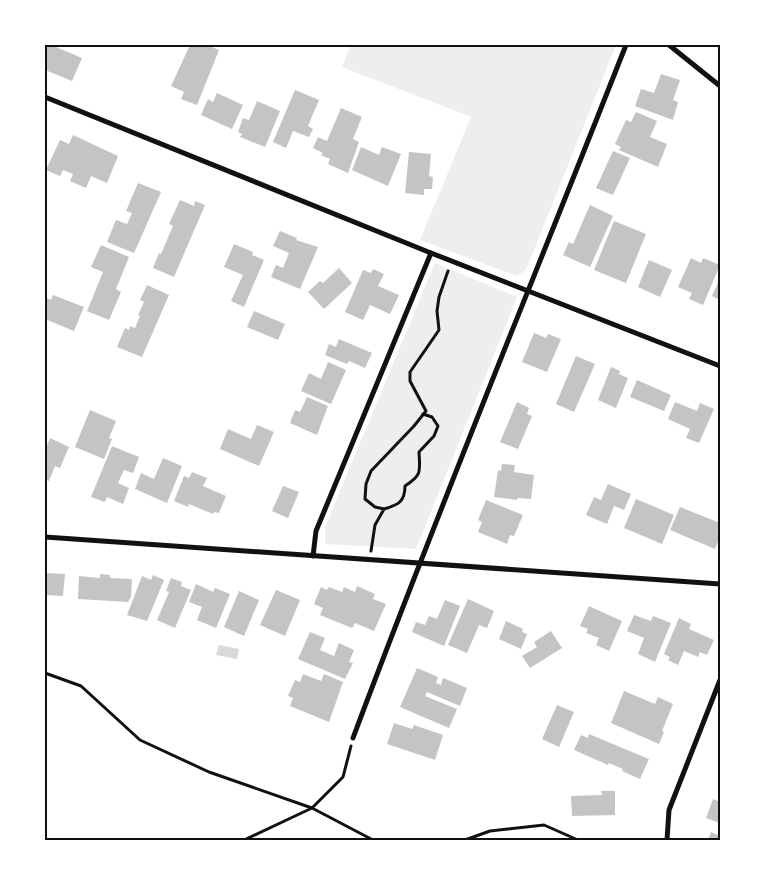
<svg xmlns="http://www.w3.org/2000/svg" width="765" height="885" font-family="Lato,sans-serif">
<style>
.green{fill:#eee}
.water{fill:#d9d9d9}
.building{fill:#c4c4c4}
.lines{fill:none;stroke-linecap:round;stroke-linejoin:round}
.path{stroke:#111;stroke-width:3}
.minor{stroke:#111;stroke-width:5}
.neatline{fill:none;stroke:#111;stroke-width:2}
</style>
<rect width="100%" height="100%" fill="#fff"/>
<g class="green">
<path d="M351,45H616L526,270L517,276L420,240L471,117L342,67Z"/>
<path d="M435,263L517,297L416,549L325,544V527Z"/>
</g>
<path class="water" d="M219,645L239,649L237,659L216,655Z"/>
<g class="building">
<path d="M45,45H51L82,58L72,81L45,70Z"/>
<path d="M190,45H207L219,50L197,105L181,99L184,92L171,86Z"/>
<path d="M661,74L680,80L673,100L678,102L673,120L635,106L641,89L654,93Z"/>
<path d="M295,90L319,100L308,126L313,129L309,137L293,131L286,148L273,142Z"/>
<path d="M217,93L243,105L232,129L201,115L208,99L213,102Z"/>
<path d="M257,101L280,111L265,147L240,137L242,134L238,132L243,118L249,120Z"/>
<path d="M341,108L362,117L353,139L359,142L348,173L328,164L330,159L321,155L323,153L313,148L318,137L327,141Z"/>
<path d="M636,112L657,121L650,137L667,144L658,167L619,150L621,147L615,144L626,120L631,122Z"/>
<path d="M73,135L118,156L107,183L91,176L86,188L70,181L73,174L63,170L60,176L46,170L60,140L69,144Z"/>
<path d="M361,147L379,155L382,147L401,154L388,186L352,170Z"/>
<path d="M613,151L630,158L613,195L596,188Z"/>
<path d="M409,152L431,154L429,176L433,177L432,189H424V195L405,193Z"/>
<path d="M138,183L161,192L134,253L107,242L116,220L127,224L132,213L126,211Z"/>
<path d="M180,200L194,206L195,201L205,205L174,277L153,268L159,253L161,254L173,226L169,224Z"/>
<path d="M590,205L613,216L590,267L563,255L569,242L573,244Z"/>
<path d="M614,221L646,234L626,283L594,270Z"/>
<path d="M280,231L297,238L296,240L318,247L300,289L271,277L276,265L283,268L289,253L273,246Z"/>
<path d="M234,244L253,252L252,255L264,260L244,307L231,301L243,275L224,267Z"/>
<path d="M101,245L129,257L116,289L121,292L109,320L87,311L103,272L91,267Z"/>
<path d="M691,258L701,263L703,258L720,265L703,305L689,299L692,293L678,287Z"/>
<path d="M649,260L672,270L660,297L638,287Z"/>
<path d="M339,268L352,283L324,309L308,292L320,281L323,283Z"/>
<path d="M373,269L384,274L378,286L399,295L390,314L370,305L363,320L345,312L363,270L371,273Z"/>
<path d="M720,278V300L712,296Z"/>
<path d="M147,285L169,295L142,357L117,347L125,328L129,330L130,326L135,328L140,316L138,315L144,302L140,300Z"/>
<path d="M53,295L84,307L74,331L45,319V297L51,300Z"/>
<path d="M254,311L285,324L278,340L247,327Z"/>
<path d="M534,333L546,338L548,334L561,339L547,372L522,362Z"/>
<path d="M339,339L372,353L365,368L349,361L347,364L325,355L329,344L336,347Z"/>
<path d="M576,356L595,364L574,412L556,404Z"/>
<path d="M328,362L346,370L331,404L301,391L309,373L321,379Z"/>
<path d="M611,367L620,371L619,374L628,378L616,408L598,400Z"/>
<path d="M637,380L671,395L664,411L630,397Z"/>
<path d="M307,397L328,406L317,435L290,423L295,410L300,412Z"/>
<path d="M517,402L529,408L527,414L532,416L518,449L500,442Z"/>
<path d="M675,402L697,411L700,403L714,409L699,443L686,438L690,429L668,419Z"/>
<path d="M90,410L116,421L109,438L112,439L104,459L75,447Z"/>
<path d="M257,425L274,432L259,466L220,449L228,429L251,439Z"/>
<path d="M50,438L69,447L60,468L55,466L49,481L45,479V450Z"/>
<path d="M112,446L139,457L133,473L124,470L118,483L129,488L123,504L107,497L105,502L91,497Z"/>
<path d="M163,458L182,466L167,503L135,489L141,473L154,479Z"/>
<path d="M502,464L515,465L514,472L534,475L531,499L517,498V500L494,497L498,470L501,471Z"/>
<path d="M192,472L207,478L203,486L226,496L219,513L214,512L213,514L189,504L188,507L174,501L184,476L189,478Z"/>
<path d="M608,484L631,494L624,510L614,506L607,524L586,515L594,497L601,500Z"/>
<path d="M283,486L299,492L288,518L272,511Z"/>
<path d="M636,499L674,515L662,544L624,528Z"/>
<path d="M486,500L523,515L514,536L510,535L507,544L478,532L482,522L478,520Z"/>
<path d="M680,507L720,523V536L715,549L670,530Z"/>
<path d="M45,573L65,574L63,596L45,595Z"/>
<path d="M100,574L110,575V578L132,579L131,597L128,602L78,599L79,576L100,578Z"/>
<path d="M153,575L164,580L147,621L127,615L142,576L151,580Z"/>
<path d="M171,578L182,582L181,586L191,590L175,628L157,620L169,592L166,591Z"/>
<path d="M196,584L213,592L215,588L230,594L216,628L197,620L202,607L189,602Z"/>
<path d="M357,586L375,594L373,599L386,604L374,631L355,623L352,628L320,615L323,608L314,604L321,587L327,590L329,587L342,592L344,587L355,592Z"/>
<path d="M276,590L300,600L285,636L260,625Z"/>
<path d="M239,591L259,600L244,636L224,627Z"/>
<path d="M468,599L494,611L487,628L479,625L467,653L448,645Z"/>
<path d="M445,600L460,606L444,646L412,632L416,622L425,625L429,616L437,619Z"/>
<path d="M589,606L622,621L609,651L596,645L599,638L586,633L588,629L580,626Z"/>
<path d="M634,615L651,621L653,616L671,623L655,662L638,654L644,638L627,631Z"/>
<path d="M679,618L691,624L689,629L714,640L707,655L700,652L698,657L684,651L678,665L668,660L670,657L664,654Z"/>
<path d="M506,621L523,629L522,632L527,634L521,649L499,639Z"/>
<path d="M551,631L562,648L530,668L522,656L537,647L534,642Z"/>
<path d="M310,632L325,638L320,650L334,656L339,643L354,650L349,662L353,663L345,679L298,659Z"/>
<path d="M417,668L438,677L436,683L441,685L443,678L467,688L460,706L427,692L425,696L457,709L449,728L400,707Z"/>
<path d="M303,674L321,681L324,674L343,682L329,722L290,706L293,698L288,696L295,680L300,682Z"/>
<path d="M624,691L655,704L658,697L673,704L662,731L664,732L659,744L611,723Z"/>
<path d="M557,705L574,712L559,747L542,739Z"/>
<path d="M394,723L412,729L414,725L443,735L435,760L387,744Z"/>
<path d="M589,734L649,759L640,779L622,771L623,769L609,763L608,765L574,750L581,735L588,738Z"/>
<path d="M601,791H615V815L572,816L571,796L602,795Z"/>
<path d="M713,799L720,802V823L706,818Z"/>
<path d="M711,832L720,836V840H708Z"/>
</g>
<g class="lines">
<g class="path">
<path d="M384,509C398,505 405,502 405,486C422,475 420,472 419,452L434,436L438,426L432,417L423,414"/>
<path d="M371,551L375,525L384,509L375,507L365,499L366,484L371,471L414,426L426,411L410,381V372L439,330L437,311L439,297L448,271"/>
<path d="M45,673L81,686L140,740L209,772L312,808L373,840"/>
<path d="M244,840L312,808L343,777L351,746"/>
<path d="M465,840L490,831L544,825L578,840"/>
</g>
<g class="minor">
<path d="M669,45L720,86"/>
<path d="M45,97L431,253L720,366"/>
<path d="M45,537L720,584"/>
<path d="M313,556L316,531L431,253"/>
<path d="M353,738C440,505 535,276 626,45"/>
<path d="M667,840L669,810L720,680"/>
</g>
</g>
<rect width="765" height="885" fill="none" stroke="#ffffff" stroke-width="92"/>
<rect x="46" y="46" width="673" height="793" class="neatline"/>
</svg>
